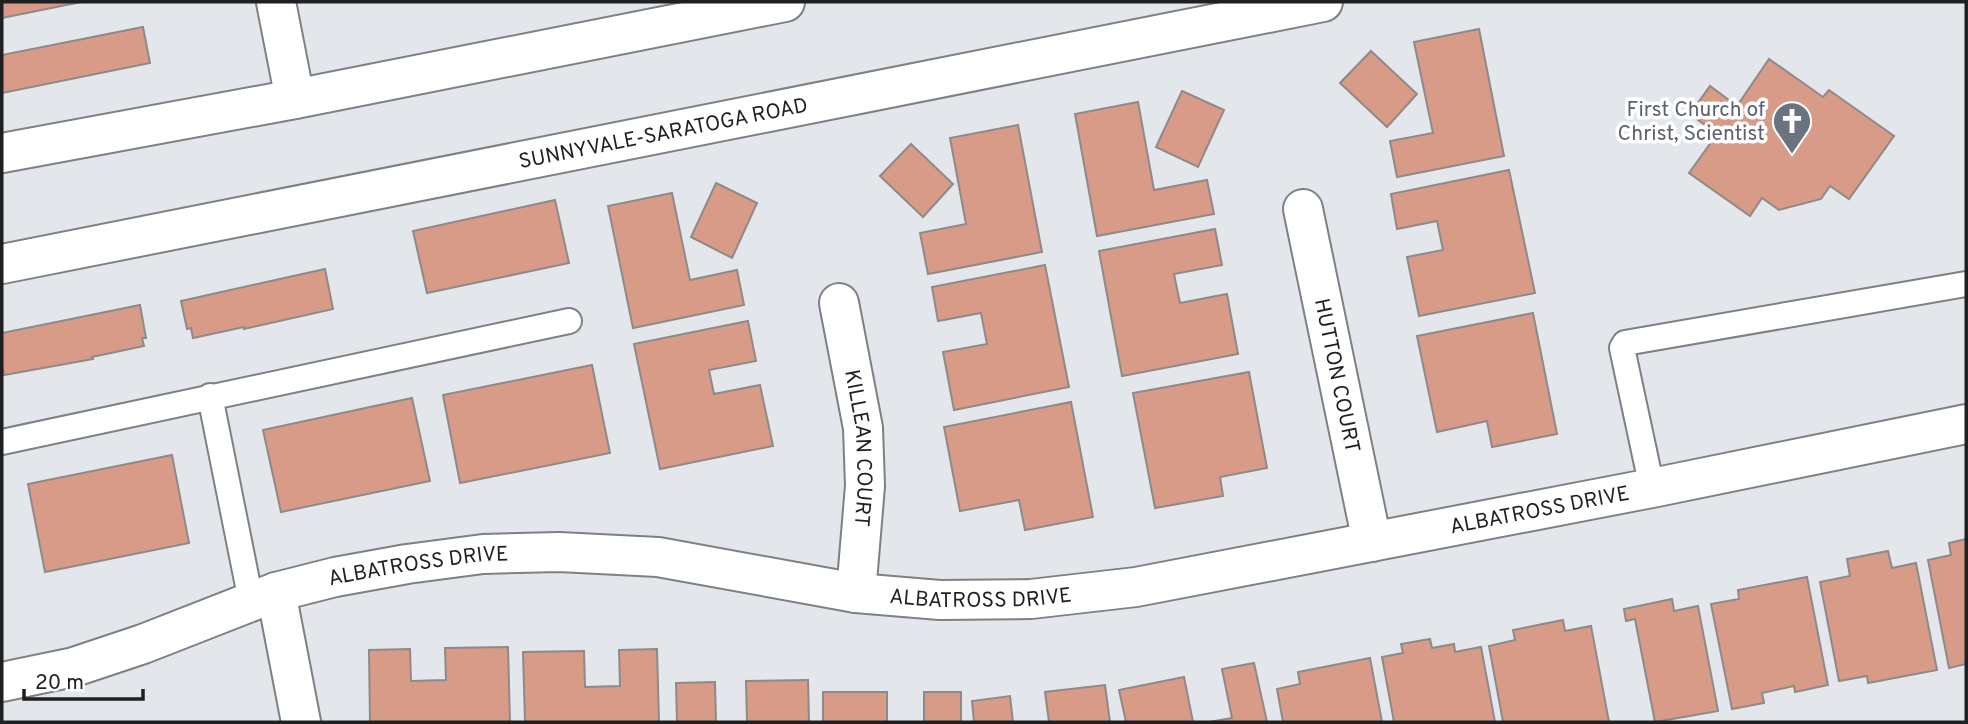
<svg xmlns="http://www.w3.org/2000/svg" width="1968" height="724" font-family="Overpass,sans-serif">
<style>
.building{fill:#d89b88;stroke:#8f8988;stroke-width:2}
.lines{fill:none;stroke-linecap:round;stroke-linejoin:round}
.lane-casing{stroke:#7d8184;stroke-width:28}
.street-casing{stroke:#7d8184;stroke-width:42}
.primary-casing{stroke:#7d8184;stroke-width:42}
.lane{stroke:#fff;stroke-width:24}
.street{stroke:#fff;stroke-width:38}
.primary{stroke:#fff;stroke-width:38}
.labels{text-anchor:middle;stroke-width:7;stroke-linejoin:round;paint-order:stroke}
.worship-label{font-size:21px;fill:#5b616d;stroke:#fff;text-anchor:end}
.street-label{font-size:21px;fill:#1e2021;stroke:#fff}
</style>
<rect width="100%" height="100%" fill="#e3e6ea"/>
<g class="building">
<path d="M2,2H81L2,18Z"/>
<path d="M143,27L150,63L2,93V55Z"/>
<path d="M1479,29L1504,156L1397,177L1390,141L1433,133L1414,42Z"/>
<path d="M1371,51L1417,94L1387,127L1340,83Z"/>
<path d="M1769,59L1823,97L1829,90L1894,136L1849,199L1830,186L1821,199L1779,210L1762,198L1750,216L1689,173L1717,134L1690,114L1710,86L1737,106Z"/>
<path d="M1182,91L1224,110L1198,167L1156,147Z"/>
<path d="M1138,102L1154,190L1207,180L1214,214L1097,236L1075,114Z"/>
<path d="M1018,125L1042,252L928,274L920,233L966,224L950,138Z"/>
<path d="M911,144L953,184L923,217L880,176Z"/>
<path d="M1509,170L1535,293L1419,316L1407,257L1443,250L1437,221L1397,229L1391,194Z"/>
<path d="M716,183L757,203L732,258L691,237Z"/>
<path d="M672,193L690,280L737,270L744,305L633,328L608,206Z"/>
<path d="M555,200L569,263L427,293L413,231Z"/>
<path d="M1215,229L1222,265L1174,274L1180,303L1227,294L1238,354L1122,376L1099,251Z"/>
<path d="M1045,265L1069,387L954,410L943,352L987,344L981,313L938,321L932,287Z"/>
<path d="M325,269L333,309L244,329V327L193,338L191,328L187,329L181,301Z"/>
<path d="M140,305L146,338H142L144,346L92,357L93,359L4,375L2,365V333Z"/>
<path d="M1533,313L1557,434L1492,447L1487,421L1437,432L1417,336Z"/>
<path d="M748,321L756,361L709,370L714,394L760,385L773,446L660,469L634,344Z"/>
<path d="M592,365L610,453L460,483L443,395Z"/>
<path d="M1249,372L1267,468L1220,477L1223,496L1155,508L1133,393Z"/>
<path d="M412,398L430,481L281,512L263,430Z"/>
<path d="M1071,402L1093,517L1025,530L1019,500L960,511L944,427Z"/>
<path d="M172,455L189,543L45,572L28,484Z"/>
<path d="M1966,539V664L1949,668L1928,560L1951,555L1949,543Z"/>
<path d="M1888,551L1892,568L1916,563L1937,670L1868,683L1867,676L1839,681L1820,582L1850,576L1847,559Z"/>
<path d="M1807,577L1828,685L1795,692L1794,686L1762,693L1764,703L1732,709L1711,604L1739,599L1738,590Z"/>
<path d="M1672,599L1674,611L1698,606L1718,711L1655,722L1635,619L1626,621L1624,609Z"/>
<path d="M1563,620L1565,631L1591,626L1609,722H1503L1489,646L1515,640L1513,630Z"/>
<path d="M1430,639L1432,648L1454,644L1455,652L1481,647L1495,722H1394L1382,657L1403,653L1401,644Z"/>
<path d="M508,647L510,722H370L369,650L410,649L411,681L446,680L445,648Z"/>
<path d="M657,649L659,722H525L523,652L584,651L585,687L620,686L619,650Z"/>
<path d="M1370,658L1382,722H1283L1277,689L1300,684L1298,672Z"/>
<path d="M1254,663L1267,722H1209L1232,718L1222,669Z"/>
<path d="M1184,677L1193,722H1126L1119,690Z"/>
<path d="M808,680L809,722H747L746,681Z"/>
<path d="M715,682L716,722H677L676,683Z"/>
<path d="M1105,685L1110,722H1049L1045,692Z"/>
<rect x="823" y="692" width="64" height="30"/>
<rect x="924" y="692" width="37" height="30"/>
<path d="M1010,696L1013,722H974L972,701Z"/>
</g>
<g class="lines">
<g class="lane-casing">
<g id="lane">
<path d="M210,396L251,601"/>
<path d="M2,442L569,321"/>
<path d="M1652,488L1622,348L1625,343L1966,284"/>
</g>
</g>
<g class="street-casing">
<g id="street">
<path d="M276,2L295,99"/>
<path id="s1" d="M1303,209L1372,542"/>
<path id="s2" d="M839,303L863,428L865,486L856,593"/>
<path d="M276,592L301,722"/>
<path id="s3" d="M2,682L74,667L143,644L276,592L335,577L407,564L483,554L559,552L658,557L856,593L940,600L1031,599L1136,587L1652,488L1966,424"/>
</g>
</g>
<g class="primary-casing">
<g id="primary">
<path d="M2,153L295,99L785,2"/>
<path id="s4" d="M2,264L1323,2"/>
</g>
</g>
<use href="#lane" class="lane"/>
<use href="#street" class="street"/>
<use href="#primary" class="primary"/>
</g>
<defs>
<g id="church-pin" transform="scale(2.0125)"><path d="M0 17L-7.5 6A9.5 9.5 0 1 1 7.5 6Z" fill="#6b7280" stroke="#fff"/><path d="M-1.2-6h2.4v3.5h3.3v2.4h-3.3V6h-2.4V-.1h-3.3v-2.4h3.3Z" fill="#fff"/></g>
</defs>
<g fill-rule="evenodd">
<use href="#church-pin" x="1792" y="121"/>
</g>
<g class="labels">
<g class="worship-label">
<text x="1765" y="116">First Church of<tspan x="1765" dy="24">Christ, Scientist</tspan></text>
</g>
<g class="street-label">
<text dy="7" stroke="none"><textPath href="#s4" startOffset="674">SUNNYVALE-SARATOGA ROAD</textPath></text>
<text dy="7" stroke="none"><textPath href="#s1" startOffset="170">HUTTON COURT</textPath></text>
<text dy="7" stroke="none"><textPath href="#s2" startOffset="147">KILLEAN COURT</textPath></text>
<text dy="7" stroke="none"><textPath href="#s3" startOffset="1568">ALBATROSS DRIVE</textPath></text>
<text dy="7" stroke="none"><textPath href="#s3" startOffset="434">ALBATROSS DRIVE</textPath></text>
<text dy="7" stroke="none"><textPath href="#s3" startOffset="1001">ALBATROSS DRIVE</textPath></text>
</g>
</g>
<rect width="1968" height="724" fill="none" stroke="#1e2021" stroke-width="7"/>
<path d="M24 689v10h119v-10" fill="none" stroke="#1e2021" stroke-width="3.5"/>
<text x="35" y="689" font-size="21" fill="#1e2021" stroke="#ffffff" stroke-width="5" paint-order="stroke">20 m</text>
</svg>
